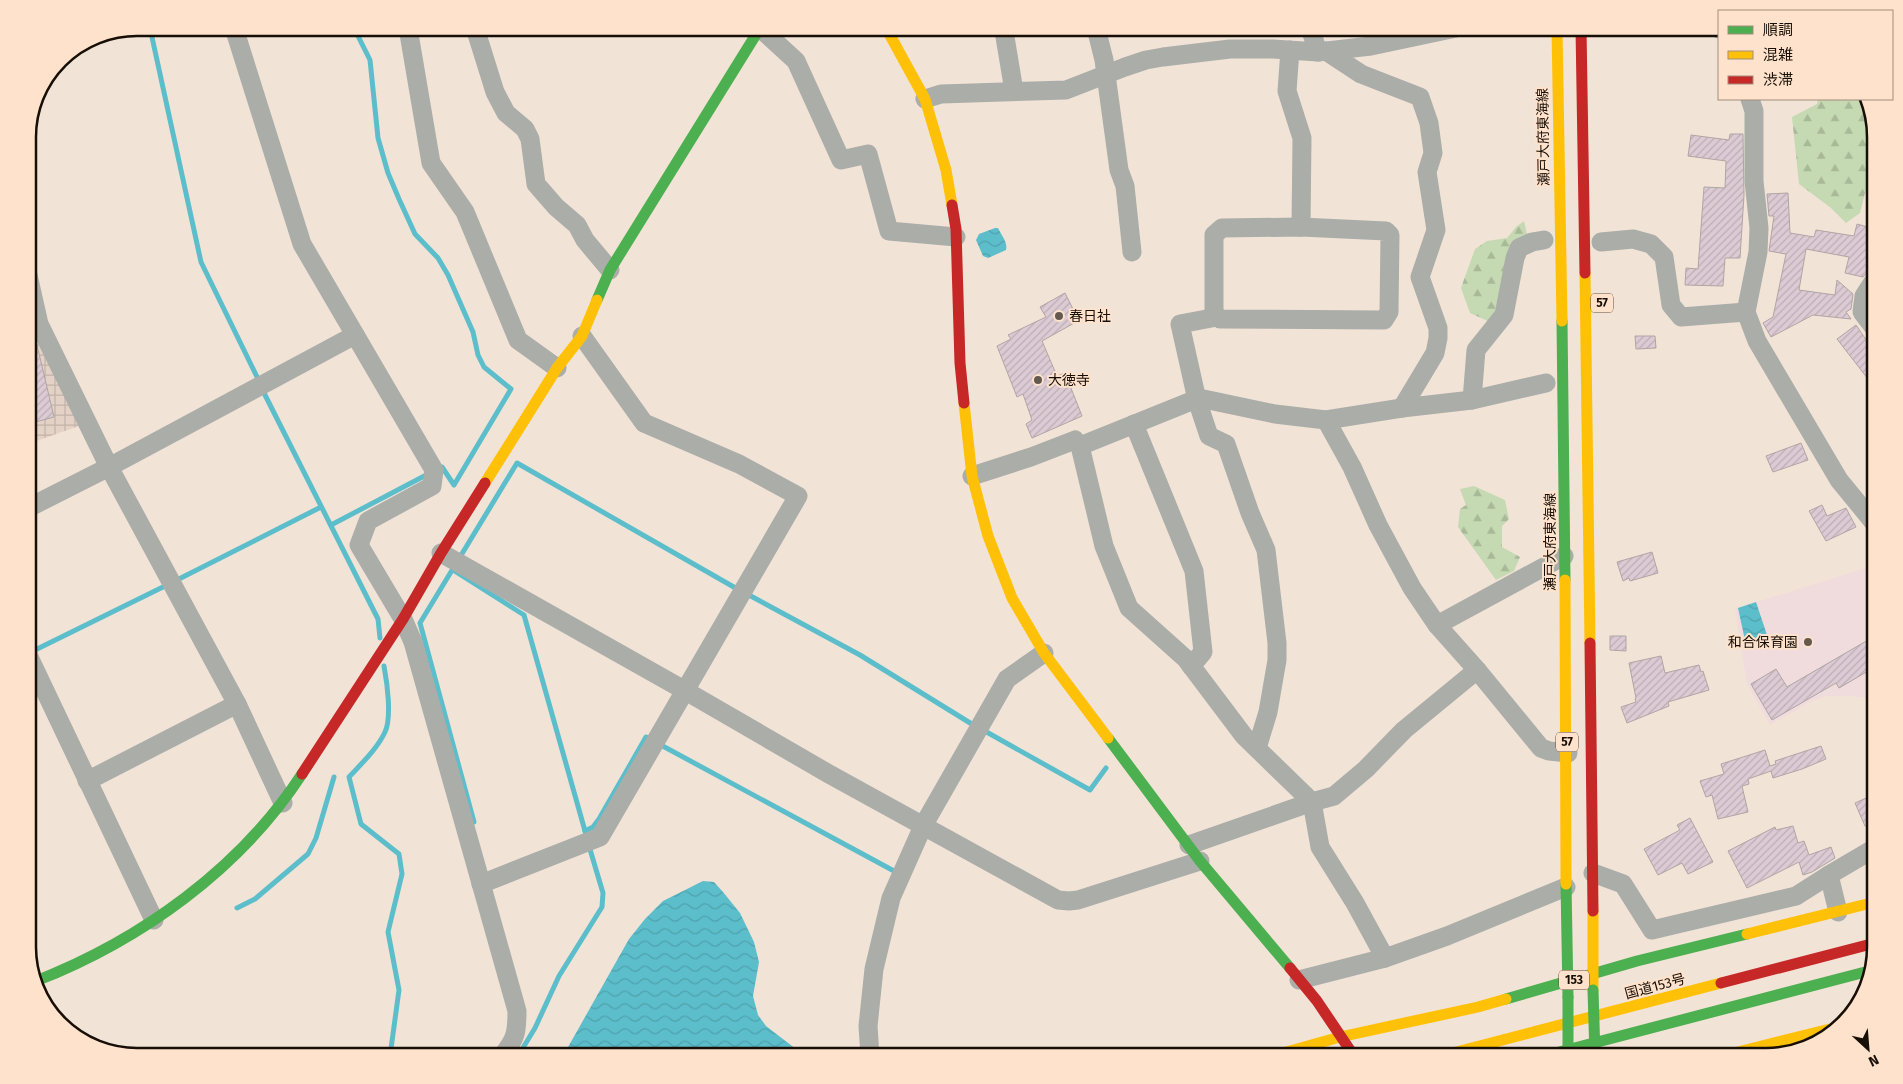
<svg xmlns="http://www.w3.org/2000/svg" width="1903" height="1084" font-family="'Fira Sans','Noto Sans JP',sans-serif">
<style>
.industrial{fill:url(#industrial-grid)}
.education{fill:#f0dcdc}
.forest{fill:url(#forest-firs)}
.water{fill:url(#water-waves)}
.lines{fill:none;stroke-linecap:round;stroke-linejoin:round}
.stream{stroke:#5cbecb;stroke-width:5}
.building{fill:url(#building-hatch);stroke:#afa5a4}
.street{stroke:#abada9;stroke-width:19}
.fast{stroke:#4caf50;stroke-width:11}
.slow{stroke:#ffc107;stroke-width:11}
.jam{stroke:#c62828;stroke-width:11}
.fast-bridge{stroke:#4caf50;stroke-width:11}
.poi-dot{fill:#64594f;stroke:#fee2cb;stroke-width:2}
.labels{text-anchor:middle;stroke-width:4;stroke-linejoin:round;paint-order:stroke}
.shield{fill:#fee2cb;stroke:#5c4e41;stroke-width:1}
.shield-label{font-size:12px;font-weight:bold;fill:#170e06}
.street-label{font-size:14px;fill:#170e06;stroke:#fee2cb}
.poi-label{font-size:14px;fill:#170e06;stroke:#fee2cb;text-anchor:start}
.rim{fill:none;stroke:#170e06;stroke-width:2.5}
</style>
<defs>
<pattern id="industrial-grid" width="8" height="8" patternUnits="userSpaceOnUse" patternTransform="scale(1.25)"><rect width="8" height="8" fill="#e4d2c6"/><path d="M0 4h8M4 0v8" fill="none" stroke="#c3b3a9"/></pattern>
<pattern id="forest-firs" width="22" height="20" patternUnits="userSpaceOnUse" patternTransform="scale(1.25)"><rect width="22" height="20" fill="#c5d9b2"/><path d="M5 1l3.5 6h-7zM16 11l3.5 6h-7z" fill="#a8b998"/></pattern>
<pattern id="water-waves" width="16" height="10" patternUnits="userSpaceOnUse" patternTransform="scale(1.25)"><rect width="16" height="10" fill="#5cbecb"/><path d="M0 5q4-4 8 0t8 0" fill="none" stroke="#4fa2ad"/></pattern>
<pattern id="building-hatch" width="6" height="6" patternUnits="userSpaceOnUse" patternTransform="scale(1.25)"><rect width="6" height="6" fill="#dccbd4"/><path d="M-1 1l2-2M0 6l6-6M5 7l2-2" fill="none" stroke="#bcadb4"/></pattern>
</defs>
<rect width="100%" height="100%" fill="#f2e3d7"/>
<path class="industrial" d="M28,295L79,426L28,444Z"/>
<path class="education" d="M1875,565V699L1850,696H1827L1812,701L1770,725L1747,684L1735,609Z"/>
<g class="forest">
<path d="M1818,99H1865L1875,130V187L1865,193L1860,213L1846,223L1831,208L1799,184L1792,117L1817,104Z"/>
<path d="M1524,221L1527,234L1521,237L1492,323L1470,313L1461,288L1475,249L1487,241L1507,238L1516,227Z"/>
<path d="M1474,486L1505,500L1509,519L1502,526V547L1520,557L1514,571L1496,580L1458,527L1460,509L1466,505L1460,489Z"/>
</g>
<g class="water">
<path d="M995,228H998C1001,235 1008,242 1006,250L988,258L983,256L976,240L979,234Z"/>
<path d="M1756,602L1767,635L1746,645L1738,608Z"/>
<path d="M703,881L714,882L723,892L740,913L754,942L759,962L753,996L758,1015L766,1026L805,1056H563L629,939L645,919L663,901Z"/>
</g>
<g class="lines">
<g class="stream">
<path d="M150,28L201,262L259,381"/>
<path d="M354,28L370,60L378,138L388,173L399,199L415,234L438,258L448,275L473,332L478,355L484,367L511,389L454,485L442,467L437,469"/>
<path d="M262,389L378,619L380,638"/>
<path d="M331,525L430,473"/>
<path d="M453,570L524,615L587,838"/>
<path d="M175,581L321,507"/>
<path d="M747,594L860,655L975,726"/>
<path d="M31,652L167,585"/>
<path d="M384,666C387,682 392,717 385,732C377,749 362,763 349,777L361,824L399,854L402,874L388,932L399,990L390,1056"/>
<path d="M983,730L1090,790L1106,768"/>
<path d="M659,744L894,871"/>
<path d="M474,822L420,623L517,463L739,590"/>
<path d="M585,831L593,827L599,819L646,737L651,740"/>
<path d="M237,908L255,899L308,854L316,838L334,777"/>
<path d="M518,1056L535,1028L559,976L602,907L603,893L589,846"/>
</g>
</g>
<g class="building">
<path d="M1730,134H1743L1744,195L1740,258H1725L1723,286L1685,285L1686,268L1698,269L1704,187L1725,188L1726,161L1688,156L1691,135L1729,140Z"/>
<path d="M1788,193L1790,233L1814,237L1816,230L1854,236L1857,224L1875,229V258L1872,268L1863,277L1845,273L1849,257L1806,249L1799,290L1835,295L1837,280L1853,294L1851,309L1846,312L1851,319L1813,315L1771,337L1763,323L1773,317L1786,254L1769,251L1774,216H1769L1767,194Z"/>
<path d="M1065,293L1074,311L1072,312L1076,322L1042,341L1057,376L1065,373L1082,416L1032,438L1026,424L1032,420L1023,394L1017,397L997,346L1011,339L1008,335L1046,317L1040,307Z"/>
<path d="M1856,325L1875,353V388L1837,339Z"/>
<path d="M28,330H29L37,345L54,417L28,424Z"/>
<path d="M1635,336H1655L1656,348L1636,349Z"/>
<path d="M1801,443L1808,460L1773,472L1766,456Z"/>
<path d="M1822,505L1827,516L1846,508L1856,527L1826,541L1809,511Z"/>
<path d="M1652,552L1658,573L1630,581L1629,578L1623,581L1617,562Z"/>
<path d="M1610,636H1626V651L1610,650Z"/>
<path d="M1875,636V667L1839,688L1836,683L1772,720L1751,684L1776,669L1787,687Z"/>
<path d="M1661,656L1665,673L1699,665L1701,672L1703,671L1709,690L1668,702L1669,706L1627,723L1621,707L1636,702L1635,699L1636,698L1629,663Z"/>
<path d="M1821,746L1826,759L1802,769L1773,778L1771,771L1748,779L1749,784L1742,786L1748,812L1718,819L1712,795L1706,797L1700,781L1724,774L1721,764L1765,750L1770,766L1776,764L1775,761Z"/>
<path d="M1875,794V825L1865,826L1855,803Z"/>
<path d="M1690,818L1713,862L1688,874L1682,863L1658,875L1644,849L1680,830L1677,825Z"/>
<path d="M1793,826L1798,843L1804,841L1809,855L1831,847L1835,858L1812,872L1803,875L1799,862L1747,888L1728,851L1775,827L1776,830Z"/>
</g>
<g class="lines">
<g class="street">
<path d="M234,28L302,244L434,470L432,486L368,521L359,545L403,619L413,642L517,1011C517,1032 516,1039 502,1056"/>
<path d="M408,28L431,163L465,212L518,340L557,368"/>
<path d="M475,28L495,92L506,113L525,129L530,139L536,184L556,207L577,225L585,240L610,270"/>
<path d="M760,28L796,61L841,160L868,154L889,231L956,237"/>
<path d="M1010,28L1004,31L1014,91"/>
<path d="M1096,28L1104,60L1119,170L1125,186L1132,252"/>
<path d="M1310,28L1318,52"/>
<path d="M1718,28L1719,29"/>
<path d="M1290,50L1287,91L1302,138L1301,227"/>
<path d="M1326,51L1361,74L1420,97L1429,123L1433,153L1427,172L1436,230L1420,277L1438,328V338L1435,353L1402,408"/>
<path d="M925,99L941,94L1066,90L1125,67L1146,60L1163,57L1230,49H1273L1318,52L1371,46L1456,28"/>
<path d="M1750,99L1754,111V181L1759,228L1758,252L1746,312L1757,341L1839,480L1875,524"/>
<path d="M1301,227L1386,231L1390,235L1389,312L1384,320L1220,319L1214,313V235L1222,228Z"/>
<path d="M1601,242L1633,239L1651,244L1664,257L1671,305L1681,317L1746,312"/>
<path d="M28,275L39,324L109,467L237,704L283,803"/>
<path d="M1875,279L1864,296L1862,312L1875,329"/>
<path d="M1217,317L1180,324L1197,400L1209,436L1226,444L1250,513L1266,550L1277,643V660L1268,712L1257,748"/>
<path d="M1472,400L1546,383"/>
<path d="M1326,420L1402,408L1472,400L1476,350L1504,315L1515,258L1519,248L1532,242L1544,240"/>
<path d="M1134,424L1194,571L1203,652L1191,666"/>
<path d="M1080,446L1104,546L1129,608L1186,659L1244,736L1312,802L1189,845"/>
<path d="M972,476L1031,457L1075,440L1080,446L1199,398L1275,414L1326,420L1352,467L1378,525L1412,588L1437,625L1477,670L1541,748L1549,751L1568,753"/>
<path d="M28,508L109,467L355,335"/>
<path d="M441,553L684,690L829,774L1058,900L1069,901L1078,900L1200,861"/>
<path d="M1437,625L1564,556"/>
<path d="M28,655L154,920"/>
<path d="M1477,670L1404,730L1366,769L1334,796L1312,802L1320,847L1355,903L1385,958L1447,936L1566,887"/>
<path d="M87,781L237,704"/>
<path d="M1593,873L1623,884L1652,930L1796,896L1829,875"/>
<path d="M481,884L600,837L798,496L739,464L644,423L582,336"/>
<path d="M1838,912L1829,875L1875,848"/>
<path d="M1299,980L1385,958"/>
<path d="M870,1056L868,1026L874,969L891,898L923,826L1007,679L1044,653"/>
</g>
<g class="fast">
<path d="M597,300L610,270L760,28"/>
<path d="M1562,321L1565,580"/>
<path d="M1108,738L1200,861L1290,968"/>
<path d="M1566,884L1568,997"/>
<path d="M36,981C141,940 240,869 302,774"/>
<path d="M1506,999L1637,961L1747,934"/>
<path d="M1544,1056L1869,971"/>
</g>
<g class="slow">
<path d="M886,28L925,99L946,170L952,205"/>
<path d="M1557,28L1562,321"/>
<path d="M1585,273L1590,643"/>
<path d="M964,403L972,476L988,536L1012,598L1044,653L1108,738"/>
<path d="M485,483L557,368L582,336L597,300"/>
<path d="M1565,580L1566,884"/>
<path d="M1593,911V990"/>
<path d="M1747,934L1875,902"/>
<path d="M1272,1056L1340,1037L1478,1007L1506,999"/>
<path d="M1441,1056L1721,983"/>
<path d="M1722,1056L1834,1028"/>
</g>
<g class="jam">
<path d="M1581,28L1585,273"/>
<path d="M952,205L956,229L960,363L964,403"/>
<path d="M1590,643L1593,911"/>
<path d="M302,774L403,619L441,553L485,483"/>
<path d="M1290,968L1317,1001L1354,1056"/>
<path d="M1721,983L1875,943"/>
</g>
<g class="fast-bridge">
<path d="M1593,990L1595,1056"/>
<path d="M1568,997V1056"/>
</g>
</g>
<g class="poi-dot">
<circle cx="1059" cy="316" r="5"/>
<circle cx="1038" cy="380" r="5"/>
<circle cx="1808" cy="642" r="5"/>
</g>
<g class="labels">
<g class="shield">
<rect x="1591" y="293.5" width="22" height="19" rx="4"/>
<rect x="1556" y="732.5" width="22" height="19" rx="4"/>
<rect x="1559" y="970.5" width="30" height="19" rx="4"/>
</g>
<g class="shield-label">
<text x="1602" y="307">57</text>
<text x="1567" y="746">57</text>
<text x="1574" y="984">153</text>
</g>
<g class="street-label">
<text transform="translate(1543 137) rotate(-91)" y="5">瀬戸大府東海線</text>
<text transform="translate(1550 542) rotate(-90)" y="5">瀬戸大府東海線</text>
<text transform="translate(1655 986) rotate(-15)" y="5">国道153号</text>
</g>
<g class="poi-label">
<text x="1069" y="321">春日社</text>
<text x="1048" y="385">大徳寺</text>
<text x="1798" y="647" text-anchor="end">和合保育園</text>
</g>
</g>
<path d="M0 0H1903V1084H0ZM137 36H1766A101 101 0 0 1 1867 137V947A101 101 0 0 1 1766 1048H137A101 101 0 0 1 36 947V137A101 101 0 0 1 137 36Z" fill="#fee2cb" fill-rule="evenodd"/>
<path class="rim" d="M137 36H1766A101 101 0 0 1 1867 137V947A101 101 0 0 1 1766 1048H137A101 101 0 0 1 36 947V137A101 101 0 0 1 137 36Z"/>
<rect x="1718" y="10" width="175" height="90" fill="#fee2cb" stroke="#a28d7c"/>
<rect x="1728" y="26" width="25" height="8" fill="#4caf50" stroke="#a28d7c"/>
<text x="1763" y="35" font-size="15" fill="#170e06">順調</text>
<rect x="1728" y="51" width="25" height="8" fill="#ffc107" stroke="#a28d7c"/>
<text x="1763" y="60" font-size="15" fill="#170e06">混雑</text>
<rect x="1728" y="76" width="25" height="8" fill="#c62828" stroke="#a28d7c"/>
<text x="1763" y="85" font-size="15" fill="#170e06">渋滞</text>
<g transform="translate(1868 1049) rotate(154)" stroke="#fee2cb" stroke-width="4" paint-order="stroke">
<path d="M0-4L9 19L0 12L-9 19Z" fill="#170e06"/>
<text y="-8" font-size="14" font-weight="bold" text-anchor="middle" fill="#170e06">N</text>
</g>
</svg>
